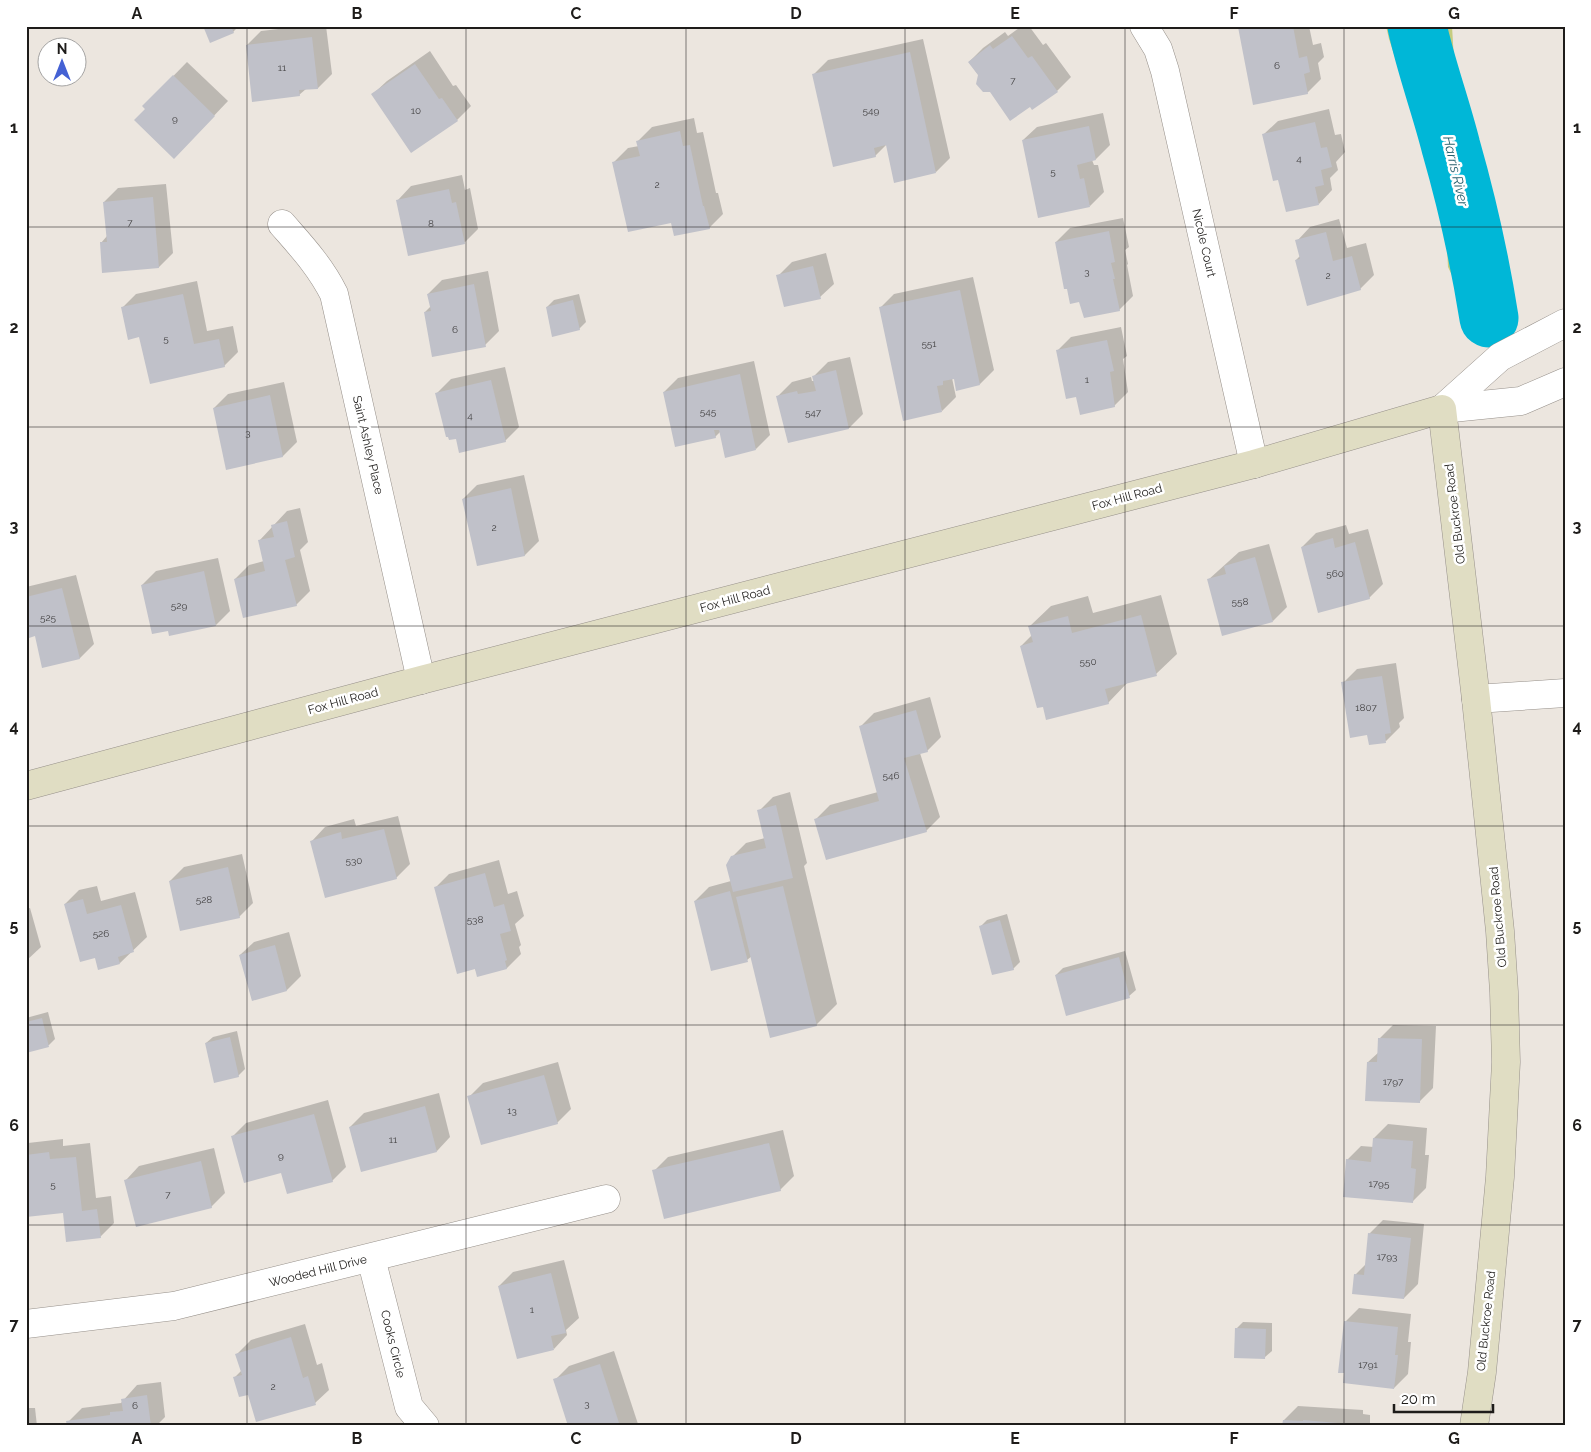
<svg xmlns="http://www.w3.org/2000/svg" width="1591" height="1452" font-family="Raleway,sans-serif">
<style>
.green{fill:#c5cc7f}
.shadow{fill:#0003}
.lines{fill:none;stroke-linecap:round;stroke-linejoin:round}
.river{stroke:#00b7d7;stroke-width:59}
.building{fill:#c0c1c9}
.minor-casing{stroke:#96908a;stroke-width:29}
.tertiary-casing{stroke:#96908a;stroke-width:29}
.secondary-casing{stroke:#96908a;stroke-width:29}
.minor{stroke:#fff;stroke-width:28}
.tertiary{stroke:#fff;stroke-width:28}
.secondary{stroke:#e0ddc3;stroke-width:28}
.grid{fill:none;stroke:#1e1c1a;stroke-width:1;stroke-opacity:0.55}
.labels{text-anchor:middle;stroke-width:5;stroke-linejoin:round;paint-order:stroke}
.number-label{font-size:10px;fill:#464546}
.street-label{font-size:12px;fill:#1e1c1a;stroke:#fff}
.water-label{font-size:14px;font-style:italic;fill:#27606e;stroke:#fff}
.neatline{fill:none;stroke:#1e1c1a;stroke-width:2}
.grid-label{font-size:16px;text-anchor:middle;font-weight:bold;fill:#1e1c1a}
</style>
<rect width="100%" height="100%" fill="#ece6df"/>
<path class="green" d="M1386,26H1452L1458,128L1503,293L1472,317L1448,267L1445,207L1389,39Z"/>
<g class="shadow">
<path d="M205,26H239L233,32Z"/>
<path d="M304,26H326L332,74L318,88L306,89L299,95L247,45L261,31Z"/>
<path d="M1022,26H1029L1043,45L1046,43L1071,77L1057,91L1033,108L1030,105L990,91L969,62L983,48L1005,32L1008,36Z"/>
<path d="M1240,26H1309L1313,45L1321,43L1324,57L1318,63L1321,79L1307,93L1239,28Z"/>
<path d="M923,39L950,158L936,172L887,144L875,156L814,74L828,60Z"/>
<path d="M430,51L453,86L456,85L471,106L457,120L412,151L373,94L387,81Z"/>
<path d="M187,62L228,101L188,143L144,106Z"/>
<path d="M1329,109L1335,135L1341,134L1345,152L1336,162L1338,170L1330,178L1332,190L1319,204L1279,179L1264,134L1278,121Z"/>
<path d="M1103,113L1110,145L1096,159L1092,160L1094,165H1098L1104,192L1090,206L1023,140L1037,127Z"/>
<path d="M694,118L697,133L703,132L716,193H718L723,214L709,228L672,221L614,162L628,148L639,146L638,141L652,127Z"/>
<path d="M462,175L465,190L470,188L478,229L464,243L398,200L411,186Z"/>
<path d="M166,184L173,253L159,267L103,272L101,243L107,236L104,202L118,188Z"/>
<path d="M1123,218L1129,247L1125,250L1128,264L1127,265L1133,296L1119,310L1056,242L1070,228Z"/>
<path d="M1339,219L1347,248L1366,243L1374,275L1360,289L1296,260L1300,256L1297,241L1310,227Z"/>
<path d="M826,253L834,284L820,297L778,276L792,262Z"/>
<path d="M488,271L499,331L485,345L425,312L431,306L428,294L442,280Z"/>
<path d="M973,277L994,370L980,384L955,378H952L956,397L942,411L880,308L894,294Z"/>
<path d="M197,281L207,331L233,326L238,352L224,366L140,336L122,308L136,294Z"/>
<path d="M579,294L586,322L579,329L547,307L554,300Z"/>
<path d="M1121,327L1127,356L1123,359L1128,392L1114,406L1077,395L1057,351L1071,337Z"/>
<path d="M850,357L863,414L849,428L789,442L778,396L792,382L811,377L812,381H815L814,376L828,362Z"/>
<path d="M754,361L770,435L756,449L720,432L715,437L664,392L678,378Z"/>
<path d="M505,367L519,427L505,441L456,438L437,393L451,379Z"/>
<path d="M284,382L297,442L283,456L227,468L214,408L228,394Z"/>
<path d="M524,475L539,541L525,555L478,565L463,499L477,485Z"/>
<path d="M300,508L308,542L300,550L310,591L296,605L235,579L249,565L264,561L259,541L287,511Z"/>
<path d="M1346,525L1349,534L1368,529L1383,584L1369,598L1302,547L1316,533Z"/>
<path d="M1269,544L1287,607L1273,621L1208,580L1239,552Z"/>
<path d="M218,558L230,611L216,625L142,585L156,571Z"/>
<path d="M76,575L94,644L80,658L43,667L36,635L26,637V587Z"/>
<path d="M1161,595L1177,654L1156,674L1129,681L1108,703L1021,646L1032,635L1030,626L1051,606L1088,596L1093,613Z"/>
<path d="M1396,663L1404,718L1399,723L1400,727L1386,741L1368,734L1343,683L1357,669Z"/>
<path d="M930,697L941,737L927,751L920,753L940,817L926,831L816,819L830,805L878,792L860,727L874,713Z"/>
<path d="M790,792L807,863L804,866L837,1004L816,1025L752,956L747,960L695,901L709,887L731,881L732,857L746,843L765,838L759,811L773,797Z"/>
<path d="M398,816L410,864L396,878L312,841L325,827L354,819L356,826Z"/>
<path d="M242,854L253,903L239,917L170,881L184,867Z"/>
<path d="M499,860L508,894L517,891L524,916L515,924L521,945L519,947L521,954L507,968L478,975L435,888L449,874Z"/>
<path d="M97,886L101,901L135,892L147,937L120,963L96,957L65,904L79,890Z"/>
<path d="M30,908L41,947L26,961V909Z"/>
<path d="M1007,914L1020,962L1013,969L980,927L987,920Z"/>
<path d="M289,932L301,976L287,990L252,999L240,955L254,942Z"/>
<path d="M1125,951L1136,990L1129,996L1056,975L1063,968Z"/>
<path d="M48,1012L55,1039L49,1045L26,1052V1018Z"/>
<path d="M1393,1025L1436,1026L1433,1088L1419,1102L1368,1062L1379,1052V1039Z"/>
<path d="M237,1031L245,1069L238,1076L206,1043L213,1037Z"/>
<path d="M558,1062L571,1109L557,1123L469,1097L483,1083Z"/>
<path d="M439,1093L450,1137L437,1151L350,1127L364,1113Z"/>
<path d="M328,1100L346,1167L332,1181L282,1171L232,1137L246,1123Z"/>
<path d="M1388,1124L1427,1128L1425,1155H1429L1426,1188L1412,1202L1347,1160L1361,1146L1374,1147V1138Z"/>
<path d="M783,1130L794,1176L780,1190L654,1171L668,1157Z"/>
<path d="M63,1139V1146L90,1143L96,1198L111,1196L114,1223L100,1237L64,1211L26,1216V1145L28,1143Z"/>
<path d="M214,1148L225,1193L211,1207L126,1180L139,1166Z"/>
<path d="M1383,1220L1424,1224L1418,1284L1404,1298L1355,1275L1366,1264L1369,1234Z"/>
<path d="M564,1260L579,1318L566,1330L567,1335L554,1349L499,1286L513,1272Z"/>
<path d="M1359,1308L1411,1314L1408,1342H1411L1408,1374L1394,1388L1345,1322Z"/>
<path d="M1243,1322L1272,1323V1351L1265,1357L1237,1328Z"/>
<path d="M305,1324L317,1365L322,1363L329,1390L315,1403L249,1393L235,1377L242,1370L237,1354L251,1340Z"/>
<path d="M614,1351L638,1424L637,1426H569L555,1380L569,1366Z"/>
<path d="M161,1382L165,1417L156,1426H68V1422L82,1408L121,1403L137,1385Z"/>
<path d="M1298,1406L1363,1410V1414L1370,1415V1426H1284V1420Z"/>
<path d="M26,1408H35L37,1426H26Z"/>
</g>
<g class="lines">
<path class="river" d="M1417,26C1426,67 1441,107 1451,147C1467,203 1480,261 1489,318"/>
</g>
<g class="building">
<path d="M203,26H231L234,33L210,43Z"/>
<path d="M1242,26H1272L1273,29L1293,26L1299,58L1307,56L1310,72L1304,74L1308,94L1253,105L1238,27Z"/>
<path d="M1012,36L1028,58L1032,56L1058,92L1032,110L1030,107L1010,121L990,92H983L976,84L978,75L968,62L990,45L993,49Z"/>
<path d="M312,37L318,89L299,90L300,96L252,102L246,45Z"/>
<path d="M910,52L936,173L894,183L886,145L874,148L876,157L833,167L812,74Z"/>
<path d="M415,64L439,99L442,98L458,121L411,153L371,94Z"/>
<path d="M173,75L215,116L174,159L134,120L145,109L142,106Z"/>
<path d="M1315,122L1321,148L1327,147L1332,167L1321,170L1324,185L1315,187L1319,205L1286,212L1278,180L1273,181L1262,134Z"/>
<path d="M1089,126L1096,160L1077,165L1080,179L1084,178L1090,207L1038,218L1022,140Z"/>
<path d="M680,131L683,146L690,145L703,206H704L710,229L674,236L671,223L628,232L612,162L640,156L636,141Z"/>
<path d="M449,189L452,203L456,202L465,244L408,256L396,200Z"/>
<path d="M153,197L159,268L102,273L100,242H107L103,202Z"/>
<path d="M1109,231L1115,262L1111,263L1115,279H1113L1120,311L1084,318L1079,302L1070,304L1067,289H1064L1055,242Z"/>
<path d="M1326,232L1333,261L1352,256L1361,290L1307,306L1295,260L1300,259L1295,240Z"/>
<path d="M813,266L821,299L784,307L776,275Z"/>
<path d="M474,284L486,347L432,357L424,312L431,311L427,294Z"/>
<path d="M960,290L980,385L956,391L954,379L943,381V385L937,386L942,412L903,421L879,307Z"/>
<path d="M183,294L194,344L219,339L225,367L150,384L139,337L128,340L121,307Z"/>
<path d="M573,300L580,330L552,337L546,307Z"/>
<path d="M1107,340L1114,371L1110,372L1115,407L1080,415L1076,397L1066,399L1056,350Z"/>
<path d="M836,370L849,429L788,443L776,396L797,391L798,394L816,391L812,376Z"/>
<path d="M740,374L756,450L725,458L719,430H714L716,438L675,447L663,392Z"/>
<path d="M491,380L506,442L459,453L456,439L449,440L448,437H446L435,393Z"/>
<path d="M270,395L283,457L226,470L213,408Z"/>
<path d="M511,488L525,556L477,566L462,499Z"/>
<path d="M287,521L295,557L285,560L297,606L243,618L234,579L265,571L258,540L274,537L271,525Z"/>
<path d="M1333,538L1335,548L1355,542L1370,599L1318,613L1301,547Z"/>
<path d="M1255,557L1273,622L1222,636L1207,579L1226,574L1224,566Z"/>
<path d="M204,571L216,626L169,636L168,631L152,634L141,585Z"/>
<path d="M62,588L80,659L42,668L35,636L26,639V597Z"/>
<path d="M1141,615L1157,676L1105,689L1109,704L1046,720L1043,707L1037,708L1020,646L1033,642L1028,626L1068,616L1072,633Z"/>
<path d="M1382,676L1391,733L1385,734L1386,743L1369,745L1367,735L1350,738L1341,682Z"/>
<path d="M916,710L928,752L904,758L927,832L826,860L814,819L879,801L859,726Z"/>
<path d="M776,805L793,878L733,892L726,865L731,856L766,848L757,810Z"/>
<path d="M384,829L397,879L325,898L310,841L341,832L342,839Z"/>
<path d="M228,867L240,918L180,931L169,881Z"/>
<path d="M485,873L494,907L504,904L511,931L500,934L507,960L505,961L507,969L477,977L475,969L457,974L434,887Z"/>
<path d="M783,886L817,1026L770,1038L736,897Z"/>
<path d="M730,891L748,962L711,971L694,901Z"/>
<path d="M83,899L87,914L121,905L134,952L118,957L120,964L98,970L95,958L80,962L64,904Z"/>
<path d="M1000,920L1014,970L992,975L979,926Z"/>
<path d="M275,945L287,991L252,1001L239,955Z"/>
<path d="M1119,957L1130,998L1066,1016L1055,975Z"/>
<path d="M42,1018L49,1047L26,1053V1022Z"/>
<path d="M230,1037L239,1077L214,1083L205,1043Z"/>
<path d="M1378,1038L1422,1039L1420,1103L1365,1101L1367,1062H1377Z"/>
<path d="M544,1075L558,1124L481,1145L467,1096Z"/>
<path d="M425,1106L437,1152L361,1172L349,1127Z"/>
<path d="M314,1114L333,1182L287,1194L281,1173L244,1183L231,1136Z"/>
<path d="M1373,1138L1413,1141L1411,1168L1416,1169L1413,1203L1343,1197L1346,1159L1371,1162Z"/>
<path d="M769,1143L781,1191L664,1219L652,1170Z"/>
<path d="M49,1152L50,1159L76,1157L82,1211L97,1209L101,1238L66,1242L63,1213L26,1217V1155Z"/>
<path d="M201,1161L212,1208L136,1227L124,1180Z"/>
<path d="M1368,1233L1411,1238L1404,1299L1352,1294L1354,1274L1364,1275Z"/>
<path d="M551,1273L566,1333L551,1336L554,1350L517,1359L498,1286Z"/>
<path d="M1344,1321L1398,1327L1395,1355H1398L1394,1389L1343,1383L1344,1373H1338Z"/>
<path d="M1235,1328L1266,1329L1265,1359L1234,1358Z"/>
<path d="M291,1337L303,1378L308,1376L316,1405L256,1422L248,1395L239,1397L233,1377L242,1375L235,1354Z"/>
<path d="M600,1364L620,1426H568L553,1379Z"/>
<path d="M147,1395L151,1426H67L66,1421L110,1415V1412L123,1411L121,1399Z"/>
<path d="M1283,1420L1303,1421V1420L1350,1424L1349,1426H1282Z"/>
</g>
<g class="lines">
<g class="minor-casing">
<g id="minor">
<path d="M1144,26L1158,49L1165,71L1254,464"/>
<path d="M282,224C302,247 320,266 334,294L421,680"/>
<path d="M1476,699L1565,693"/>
<path d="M371,1258L409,1407L425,1426"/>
<path d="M26,1324L174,1306L606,1199"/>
</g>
</g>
<g class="tertiary-casing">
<g id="tertiary">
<path d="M1442,409L1500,357L1565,323"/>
<path d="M1442,409L1521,401L1565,382"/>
</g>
</g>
<g class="secondary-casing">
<path id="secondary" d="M26,786L421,680L1254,464L1442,409L1476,699L1500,931L1504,992L1506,1062L1500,1177L1482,1372L1474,1426"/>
</g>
<use href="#minor" class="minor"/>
<use href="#tertiary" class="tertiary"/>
<use href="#secondary" class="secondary"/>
</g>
<path class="grid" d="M247,26V1426M466,26V1426M686,26V1426M905,26V1426M1125,26V1426M1344,26V1426M26,227H1565M26,427H1565M26,626H1565M26,826H1565M26,1025H1565M26,1225H1565"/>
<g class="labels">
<g class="number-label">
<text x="1277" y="69">6</text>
<text x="282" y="71">11</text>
<text x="1013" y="84">7</text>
<text x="416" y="114">10</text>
<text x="871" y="114">549</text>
<text x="175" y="122">9</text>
<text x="1299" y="162">4</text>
<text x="1053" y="175">5</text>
<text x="657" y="188">2</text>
<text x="130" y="226">7</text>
<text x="431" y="227">8</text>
<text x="1087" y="275">3</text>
<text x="1328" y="279">2</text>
<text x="455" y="333">6</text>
<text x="166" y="342">5</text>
<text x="929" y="347">551</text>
<text x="1087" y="383">1</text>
<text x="708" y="415">545</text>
<text x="813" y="416">547</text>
<text x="470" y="419">4</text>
<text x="248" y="436">3</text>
<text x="494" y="531">2</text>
<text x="1335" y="577">560</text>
<text x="1240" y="605">558</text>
<text x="179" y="609">529</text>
<text x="48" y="621">525</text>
<text x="1088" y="665">550</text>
<text x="1366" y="711">1807</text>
<text x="891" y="779">546</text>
<text x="354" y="864">530</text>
<text x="204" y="903">528</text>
<text x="475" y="923">538</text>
<text x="101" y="937">526</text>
<text x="1393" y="1085">1797</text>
<text x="512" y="1114">13</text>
<text x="393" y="1143">11</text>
<text x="281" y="1159">9</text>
<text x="1379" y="1187">1795</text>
<text x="53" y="1188">5</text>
<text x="168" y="1198">7</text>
<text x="1387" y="1260">1793</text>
<text x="532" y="1313">1</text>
<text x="1368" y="1368">1791</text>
<text x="273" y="1390">2</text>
<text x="587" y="1407">3</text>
<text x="135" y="1409">6</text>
</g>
<g class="street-label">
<text transform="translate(1204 243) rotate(77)" y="4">Nicole Court</text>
<text transform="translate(368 445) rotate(77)" y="4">Saint Ashley Place</text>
<text transform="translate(1127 497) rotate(-15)" y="4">Fox Hill Road</text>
<text transform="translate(1455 514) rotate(-97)" y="4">Old Buckroe Road</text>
<text transform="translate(735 599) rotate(-15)" y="4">Fox Hill Road</text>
<text transform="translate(343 701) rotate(-15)" y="4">Fox Hill Road</text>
<text transform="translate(1498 917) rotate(-95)" y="4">Old Buckroe Road</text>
<text transform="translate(318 1271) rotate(-14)" y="4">Wooded Hill Drive</text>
<text transform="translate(1486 1321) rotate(-84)" y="4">Old Buckroe Road</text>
<text transform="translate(393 1344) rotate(76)" y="4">Cooks Circle</text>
</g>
<g class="water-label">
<text transform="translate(1456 171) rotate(77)" y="5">Harris River</text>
</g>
</g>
<rect width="1591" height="1452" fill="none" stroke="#ffffff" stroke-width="55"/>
<g transform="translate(62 62)"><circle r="24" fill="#ffffff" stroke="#a5a4a3"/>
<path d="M0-4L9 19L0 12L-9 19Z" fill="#4461d4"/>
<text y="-8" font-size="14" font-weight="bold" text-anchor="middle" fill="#1e1c1a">N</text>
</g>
<path d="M1394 1404v8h99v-8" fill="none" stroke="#1e1c1a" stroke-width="2.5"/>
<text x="1401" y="1404" font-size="15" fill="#1e1c1a" stroke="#ffffff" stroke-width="4" paint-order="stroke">20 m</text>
<rect x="28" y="28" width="1536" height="1396" class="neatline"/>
<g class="grid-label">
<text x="137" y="19">A</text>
<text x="357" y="19">B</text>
<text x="576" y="19">C</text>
<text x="796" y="19">D</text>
<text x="1015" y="19">E</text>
<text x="1234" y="19">F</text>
<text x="1454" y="19">G</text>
<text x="14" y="133">1</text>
<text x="1577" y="133">1</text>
<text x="14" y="333">2</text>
<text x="1577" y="333">2</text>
<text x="14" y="532">3</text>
<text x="1577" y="532">3</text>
<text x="14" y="732">4</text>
<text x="1577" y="732">4</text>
<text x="14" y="931">5</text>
<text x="1577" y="931">5</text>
<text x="14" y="1131">6</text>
<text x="1577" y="1131">6</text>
<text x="14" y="1330">7</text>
<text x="1577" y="1330">7</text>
<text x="137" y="1444">A</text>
<text x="357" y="1444">B</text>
<text x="576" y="1444">C</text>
<text x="796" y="1444">D</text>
<text x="1015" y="1444">E</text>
<text x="1234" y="1444">F</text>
<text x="1454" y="1444">G</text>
</g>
</svg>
